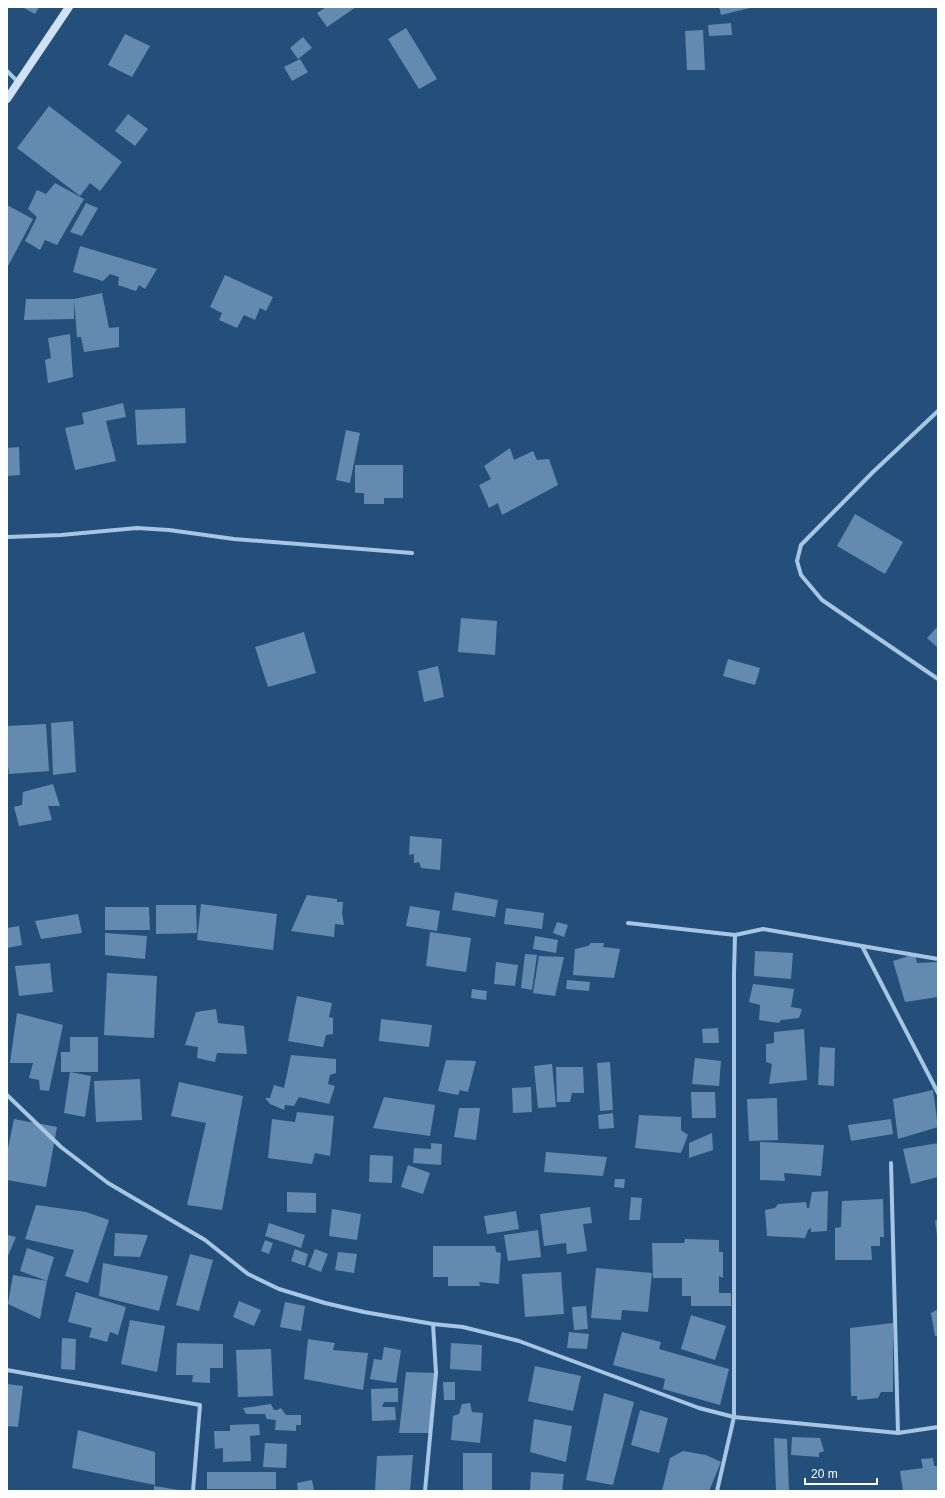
<svg xmlns="http://www.w3.org/2000/svg" width="945" height="1498" font-family="Arial,sans-serif">
<style>
.building{fill:#648baf}
.lines{fill:none;stroke-linecap:round;stroke-linejoin:round}
.street{stroke:#a6c6e4;stroke-width:4}
.secondary{stroke:#cfe1f4;stroke-width:8}
</style>
<rect width="100%" height="100%" fill="#234f7a"/>
<g class="building">
<path d="M22,7H39L35,14Z"/>
<path d="M326,7H356L327,27L317,13Z"/>
<path d="M719,7H750V8L721,15Z"/>
<path d="M731,23L732,35L709,36L708,25Z"/>
<path d="M406,28L437,79L419,89L388,39Z"/>
<path d="M703,30L705,70H687L685,31Z"/>
<path d="M125,34L150,46L132,77L108,65Z"/>
<path d="M303,37L312,48L298,59L290,48Z"/>
<path d="M300,59L308,72L292,81L284,67Z"/>
<path d="M49,106L122,162L100,191L90,183L80,196L17,148Z"/>
<path d="M128,114L148,129L135,146L115,131Z"/>
<path d="M55,183L84,199L57,245L45,240L40,250L25,241L37,217L28,209L37,190L46,194Z"/>
<path d="M86,203L98,208L82,236L70,232Z"/>
<path d="M7,205L33,219L7,268Z"/>
<path d="M80,246L157,269L145,289L139,285L136,291L118,285L119,277L110,274L103,281L73,272Z"/>
<path d="M225,275L273,297L266,311L260,308L255,320L244,315L237,328L219,320L222,313L210,307Z"/>
<path d="M102,293L109,328L119,327V347L84,352L81,337H77L74,300V319L24,320L26,299H74Z"/>
<path d="M70,334L73,377L48,383L45,360L51,358L48,338Z"/>
<path d="M123,403L126,417L106,421L116,461L75,470L65,428L84,424L82,413Z"/>
<path d="M185,408L186,443L137,445L135,410Z"/>
<path d="M346,430L360,433L350,483L336,480Z"/>
<path d="M19,447L20,475L7,476V448Z"/>
<path d="M510,448L514,460L533,451L537,460L549,459L558,485L502,515L498,503L489,508L479,485L491,479L484,466Z"/>
<path d="M355,465H403V498H384V504H364V493H355Z"/>
<path d="M855,514L903,542L885,574L837,546Z"/>
<path d="M461,618L497,621L495,655L458,652Z"/>
<path d="M938,626V648L927,638Z"/>
<path d="M304,632L316,673L268,687L255,647Z"/>
<path d="M728,659L760,668L755,685L723,676Z"/>
<path d="M438,666L444,697L424,702L418,671Z"/>
<path d="M73,721L76,772L53,775L51,723Z"/>
<path d="M46,724L49,771L9,774L7,759V726Z"/>
<path d="M53,784L60,806H48L52,820L19,826L14,807L22,805L23,792Z"/>
<path d="M410,836L442,839L440,870L421,868L419,862L414,863V854L409,855Z"/>
<path d="M455,892L498,900L495,917L452,910Z"/>
<path d="M307,895L337,899V902H343L342,913L344,925L335,924L334,937L291,931Z"/>
<path d="M201,904L277,914L273,950L197,940Z"/>
<path d="M156,905H196L197,933L156,934Z"/>
<path d="M410,906L440,911L437,931L406,926Z"/>
<path d="M105,907H149L150,930H105Z"/>
<path d="M506,908L544,913L542,929L504,924Z"/>
<path d="M78,914L82,933L41,939L35,921Z"/>
<path d="M557,922L568,925L564,937L553,933Z"/>
<path d="M19,926L22,945L7,948V928Z"/>
<path d="M430,932L471,938L466,972L426,966Z"/>
<path d="M105,933L147,936L145,959L105,955Z"/>
<path d="M535,936L558,940L556,953L533,949Z"/>
<path d="M591,943H604L603,947L620,949L614,978L573,975L575,949L588,946Z"/>
<path d="M755,951L793,953L791,979L754,976Z"/>
<path d="M525,954L537,955L532,990L521,988Z"/>
<path d="M915,954L917,963L938,962V997L905,1002L893,961Z"/>
<path d="M539,956L564,957L555,996L533,993Z"/>
<path d="M496,962L518,965L515,986L494,984Z"/>
<path d="M50,963L53,992L19,996L15,966Z"/>
<path d="M107,973L157,976L154,1038L104,1035Z"/>
<path d="M567,980L590,982L589,991L566,989Z"/>
<path d="M753,984L794,989L791,1007L802,1009L799,1018L781,1020L779,1023L759,1020L760,1005L749,1002Z"/>
<path d="M472,989L487,991L486,1000L471,998Z"/>
<path d="M297,996L332,1003L329,1017L333,1018V1034L326,1035L323,1047L288,1041Z"/>
<path d="M216,1009L218,1023L244,1026L247,1054L217,1053L215,1062L197,1058L198,1047L185,1045L196,1012Z"/>
<path d="M17,1013L63,1025L49,1091L40,1090L39,1080L29,1078L33,1063H10Z"/>
<path d="M381,1019L432,1025L429,1047L379,1041Z"/>
<path d="M718,1028L719,1043H703L702,1029Z"/>
<path d="M804,1029L807,1080L769,1084L772,1064L766,1062V1044L774,1043V1032Z"/>
<path d="M70,1037H98V1072H61V1052H70Z"/>
<path d="M820,1047L835,1048L834,1086L818,1085Z"/>
<path d="M291,1055L336,1059V1073L330,1075L328,1084L335,1086L329,1104L299,1097L294,1106L285,1105L284,1110L270,1104L265,1098H270L274,1085L284,1088Z"/>
<path d="M695,1058L721,1061L719,1086L692,1084Z"/>
<path d="M446,1060L476,1061L468,1092L460,1090L458,1095L438,1091Z"/>
<path d="M610,1062L613,1110L600,1111L597,1063Z"/>
<path d="M552,1064L556,1107L538,1108L534,1066Z"/>
<path d="M556,1067H583L584,1093H572L570,1102H557Z"/>
<path d="M70,1072L91,1076L85,1117L64,1113Z"/>
<path d="M140,1079L142,1120L96,1122L94,1081Z"/>
<path d="M179,1082L243,1096L222,1210L187,1205L206,1123L171,1116Z"/>
<path d="M531,1087L532,1112L513,1113L512,1088Z"/>
<path d="M933,1090L938,1127L898,1139L893,1099Z"/>
<path d="M691,1092H715L716,1118H692Z"/>
<path d="M384,1097L435,1105L430,1136L373,1128Z"/>
<path d="M777,1098L778,1140L749,1141L747,1099Z"/>
<path d="M459,1108H480L476,1140L454,1137Z"/>
<path d="M297,1112L334,1116L330,1156L315,1153L312,1164L268,1158L272,1119L295,1122Z"/>
<path d="M613,1113L614,1128L599,1129L598,1115Z"/>
<path d="M639,1115L681,1117V1130L688,1135L681,1153L635,1148Z"/>
<path d="M14,1119L57,1127L46,1187L7,1180V1153Z"/>
<path d="M891,1119L893,1134L851,1141L848,1125Z"/>
<path d="M712,1133L713,1150L689,1158V1143Z"/>
<path d="M760,1142L824,1145L821,1176L784,1173L785,1181L760,1180Z"/>
<path d="M431,1143L442,1144L441,1165L413,1163L414,1148L431,1149Z"/>
<path d="M938,1143V1177L911,1184L903,1149Z"/>
<path d="M546,1152L607,1157L603,1176L544,1172Z"/>
<path d="M370,1155L393,1156L392,1183L369,1182Z"/>
<path d="M408,1165L430,1173L423,1194L401,1187Z"/>
<path d="M615,1179H625L624,1188L614,1187Z"/>
<path d="M828,1191L827,1231L811,1232V1228L808,1230L805,1238L767,1236L765,1210L775,1208L778,1204L806,1202L807,1208H809L812,1192Z"/>
<path d="M287,1192L316,1193V1213L287,1212Z"/>
<path d="M631,1197L642,1198L640,1220H629Z"/>
<path d="M883,1199L884,1237H880V1246H871L872,1260H835V1228L841,1227L842,1201Z"/>
<path d="M36,1205L86,1212L109,1220L88,1283L65,1276L74,1250L25,1239Z"/>
<path d="M590,1207L592,1223L583,1224L587,1251L567,1254L566,1243L544,1246L540,1214Z"/>
<path d="M332,1209L361,1214L357,1240L329,1236Z"/>
<path d="M516,1211L519,1229L487,1234L484,1216Z"/>
<path d="M938,1219V1235H937L935,1221Z"/>
<path d="M269,1223L305,1235L301,1248L265,1236Z"/>
<path d="M538,1230L541,1257L508,1261L504,1235Z"/>
<path d="M115,1233L148,1235L140,1257L114,1256Z"/>
<path d="M7,1235L16,1237L7,1258Z"/>
<path d="M685,1239L719,1240V1252H723V1278L719,1276V1293H731V1306H691V1296H682V1278H653L652,1243H684Z"/>
<path d="M265,1240L273,1243L269,1254L261,1251Z"/>
<path d="M433,1246H495L496,1252L501,1253L499,1284L479,1282L480,1286H448V1277H433Z"/>
<path d="M27,1248L54,1257L47,1281L40,1319L8,1304L13,1275L47,1281L20,1271Z"/>
<path d="M295,1249L308,1254L305,1266L291,1261Z"/>
<path d="M315,1249L328,1254L321,1272L308,1267Z"/>
<path d="M338,1252L357,1254L354,1273L335,1270Z"/>
<path d="M190,1254L213,1260L199,1311L176,1305Z"/>
<path d="M103,1263L168,1276L159,1311L99,1296Z"/>
<path d="M596,1268L652,1273L648,1312L622,1310L621,1320L591,1318Z"/>
<path d="M561,1272L564,1314L525,1317L522,1274Z"/>
<path d="M76,1292L126,1307L118,1335L110,1332L107,1342L89,1337L92,1328L68,1322Z"/>
<path d="M239,1301L261,1310L254,1326L233,1317Z"/>
<path d="M285,1302L305,1306L301,1331L280,1327Z"/>
<path d="M586,1306L588,1329L574,1330L572,1307Z"/>
<path d="M938,1309V1336H935L931,1313Z"/>
<path d="M691,1315L726,1326L715,1360L681,1349Z"/>
<path d="M130,1320L165,1326L157,1372L121,1364Z"/>
<path d="M893,1323V1392H881L878,1398L857,1400V1396H851L850,1328Z"/>
<path d="M569,1332L589,1334L587,1349L567,1348Z"/>
<path d="M622,1332L661,1342L659,1349L729,1369L720,1405L663,1389L665,1379L613,1365Z"/>
<path d="M62,1338L76,1339L75,1370L61,1369Z"/>
<path d="M308,1339L335,1343L333,1350L368,1353L363,1390L304,1379Z"/>
<path d="M177,1343L223,1344V1368H210V1383L192,1382L193,1375H176Z"/>
<path d="M451,1343L482,1345L481,1371L450,1369Z"/>
<path d="M384,1347L401,1350L396,1383L370,1379L374,1359L382,1360Z"/>
<path d="M271,1349L273,1396L238,1397L236,1350Z"/>
<path d="M535,1366L581,1376L573,1411L528,1401Z"/>
<path d="M406,1372L436,1373L431,1433H399Z"/>
<path d="M443,1382H455V1400H444Z"/>
<path d="M7,1384L23,1386L18,1427L7,1426Z"/>
<path d="M398,1388V1402H384L382,1407H395L396,1420L372,1421L371,1389Z"/>
<path d="M604,1393L634,1402L613,1485L586,1480Z"/>
<path d="M470,1403L472,1412L483,1413L480,1443L451,1440L453,1416L459,1414L462,1404Z"/>
<path d="M271,1404L274,1410H277L281,1408L286,1415H301V1425H296V1431L275,1430L276,1420L267,1419L265,1414H246L243,1408Z"/>
<path d="M640,1410L668,1418L659,1453L631,1445Z"/>
<path d="M534,1419L572,1426L566,1462L530,1452Z"/>
<path d="M259,1424L260,1435L250,1436L251,1461L223,1462V1448L215,1449L214,1431H230V1425Z"/>
<path d="M78,1430L155,1452V1485L72,1468Z"/>
<path d="M792,1437L820,1438L824,1451L819,1453V1457L791,1455Z"/>
<path d="M774,1438L787,1439L789,1491H776Z"/>
<path d="M265,1443L287,1444L286,1468L263,1467Z"/>
<path d="M683,1451L706,1455L721,1462L709,1491H662L670,1458Z"/>
<rect x="463" y="1453" width="29" height="38"/>
<path d="M413,1455L410,1491H375L377,1456Z"/>
<path d="M933,1458L934,1466H938V1491H903L900,1471L923,1468L921,1459Z"/>
<rect x="207" y="1472" width="69" height="17"/>
<path d="M531,1472L564,1474L562,1491H530Z"/>
<path d="M312,1480L314,1491H298L297,1483Z"/>
<path d="M154,1486L179,1490V1491H154Z"/>
</g>
<g class="lines">
<g class="street">
<path d="M7,71L18,82"/>
<path d="M938,411L873,472L801,545L797,561L801,575L822,600L938,679"/>
<path d="M7,537L61,535L137,528L169,530L234,539L412,553"/>
<path d="M628,923L735,935L763,929L938,959"/>
<path d="M862,946L938,1093"/>
<path d="M7,1095L61,1147L108,1183L205,1240L248,1274L279,1289L325,1303L364,1312L433,1324L463,1327L519,1341L699,1408L734,1417L898,1433L938,1427"/>
<path d="M891,1163L898,1433"/>
<path d="M7,1370L200,1405L193,1491"/>
<path d="M425,1491L436,1373L433,1324"/>
<path d="M717,1491L734,1417V974L735,935"/>
</g>
<path class="secondary" d="M7,99L69,7"/>
</g>
<rect width="945" height="1498" fill="none" stroke="#ffffff" stroke-width="16"/>
<path d="M805 1478v6h72v-6" fill="none" stroke="#ffffff" stroke-width="2"/>
<text x="811" y="1478" font-size="12" fill="#ffffff" stroke="#234f7a" stroke-width="3" paint-order="stroke">20 m</text>
</svg>
